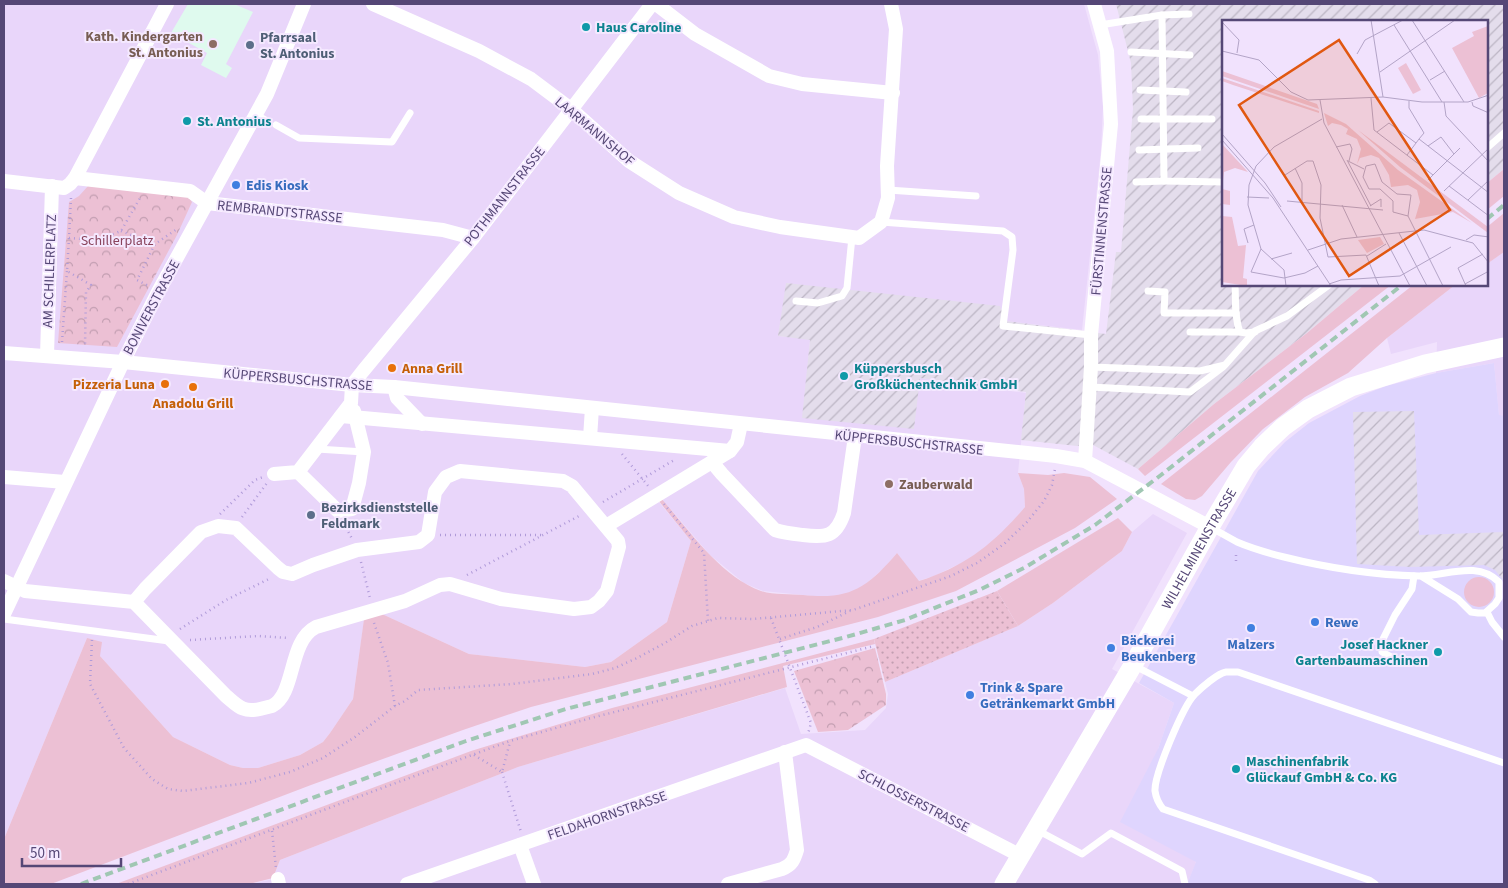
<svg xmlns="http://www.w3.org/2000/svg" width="1508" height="888" font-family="'Source Sans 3',sans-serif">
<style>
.residential{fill:#e9d6fa}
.commercial{fill:#dfd5fe}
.industrial{fill:url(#industrial-furrows)}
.education{fill:#dffaee}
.grass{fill:#ecc0d4}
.park{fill:url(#park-crowns)}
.garden{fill:url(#garden-dots)}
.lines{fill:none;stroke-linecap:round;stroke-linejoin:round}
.path{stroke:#b09bd9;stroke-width:2.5;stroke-dasharray:1 4;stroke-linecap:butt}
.lane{stroke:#fff;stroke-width:7}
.street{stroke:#fff;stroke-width:14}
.secondary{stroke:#fff;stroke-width:19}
.rail{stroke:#a0c7b3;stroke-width:4;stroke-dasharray:8 5;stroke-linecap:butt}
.culture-dot{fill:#0f9aa8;stroke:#f5e9ff;stroke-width:2}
.education-dot{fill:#8d6e63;stroke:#f5e9ff;stroke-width:2}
.service-dot{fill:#5c6f8a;stroke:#f5e9ff;stroke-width:2}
.shop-dot{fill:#3f7fe0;stroke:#f5e9ff;stroke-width:2}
.food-dot{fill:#e8710a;stroke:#f5e9ff;stroke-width:2}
.labels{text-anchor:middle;stroke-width:4;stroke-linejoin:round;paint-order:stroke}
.culture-label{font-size:14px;font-weight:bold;fill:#0d838f;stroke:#f5e9ff;text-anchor:start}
.education-label{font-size:14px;font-weight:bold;fill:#785e54;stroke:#f5e9ff;text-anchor:end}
.service-label{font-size:14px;font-weight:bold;fill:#4e5e75;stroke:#f5e9ff;text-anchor:start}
.street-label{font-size:14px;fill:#554776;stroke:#f5e9ff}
.shop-label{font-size:14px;font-weight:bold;fill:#366cbe;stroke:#f5e9ff;text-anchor:start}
.park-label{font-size:14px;fill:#89435c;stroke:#f5e9ff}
.food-label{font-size:14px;font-weight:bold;fill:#c56008;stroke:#f5e9ff;text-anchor:start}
.inset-road{fill:none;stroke:#b3a4c7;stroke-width:1}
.view{fill:#e15811;fill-opacity:0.15;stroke:#e15811;stroke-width:2.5}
.inset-edge{fill:none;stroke:#554776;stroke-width:2.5}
</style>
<defs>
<pattern id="industrial-furrows" width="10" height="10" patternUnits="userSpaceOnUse" patternTransform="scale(1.25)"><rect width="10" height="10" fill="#e4ddec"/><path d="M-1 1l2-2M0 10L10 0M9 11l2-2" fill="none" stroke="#bcb5c4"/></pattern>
<pattern id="park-crowns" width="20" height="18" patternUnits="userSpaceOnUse" patternTransform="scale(1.25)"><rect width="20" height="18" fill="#ecc0d4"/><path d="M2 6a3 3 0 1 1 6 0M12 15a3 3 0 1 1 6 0" fill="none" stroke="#c29eb1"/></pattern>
<pattern id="garden-dots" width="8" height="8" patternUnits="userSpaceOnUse" patternTransform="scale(1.25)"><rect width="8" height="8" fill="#ecc0d4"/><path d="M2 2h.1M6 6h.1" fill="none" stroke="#c29eb1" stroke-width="1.8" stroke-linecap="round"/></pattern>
</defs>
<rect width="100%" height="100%" fill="#f1e2fd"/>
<g class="residential">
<path d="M4,4H1084L1098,55L1103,107L1101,151L1082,330L1006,321L787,283L778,336L810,339L803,418L919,378L1026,393L1018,473L1024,489L1025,507L1005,531L974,557L934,576L918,581L897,553L884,568L860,589L843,595L823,597L763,591L744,583L710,555L661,498L658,501L691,541L667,622L611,662L585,667L469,654L382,614L364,620L353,699L330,733L323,742L300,755L258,768H243L230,765L173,737L100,656L87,638L4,839Z"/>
<path d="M1504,252V416H1499L1494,363L1436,373L1437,342L1391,354L1387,338L1455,285H1487V264Z"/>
<path d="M1153,514L1187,533L1112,669L1174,703L1158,749L1196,863L1187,884H251L273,879L280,860L518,767L785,688L801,734L865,730L886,708L888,694L885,682L1018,626L1053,603L1122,551L1132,532Z"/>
</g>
<path class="commercial" d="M1494,363L1499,415L1504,416V884H1187L1196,862L1120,822L1158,749L1174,703L1139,683L1258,471L1285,442L1309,423L1360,396L1386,386L1436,373Z"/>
<g class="industrial">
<path d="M1116,4H1504V169L1487,183V21H1223V285H1364L1307,333L1214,404L1138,469L1093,445L1077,446L1021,440L1026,392L920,378L914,429L802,418L810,340L778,336L786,283L1000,306L1006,321L1106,334L1116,252H1121L1133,109L1131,63Z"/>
<path d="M1414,411L1419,535L1504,532V581L1495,570L1484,565L1410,567L1357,564L1353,412Z"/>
</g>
<path class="education" d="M188,4H234L253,12L226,64L232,68L226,78L201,65L207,53L171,33Z"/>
<g class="grass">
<path d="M1504,169V196L1487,210V183Z"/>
<path d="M1504,213V252L1487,264V227Z"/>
<path d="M1364,285H1391L1145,476L1138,469L1214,404L1307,333Z"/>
<path d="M1413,285H1455L1387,338L1348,373L1305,397L1263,429L1231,462L1202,496L1195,500L1186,499L1161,484Z"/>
<path d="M1018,473L1048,475L1064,473L1090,477L1117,499L1075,528L956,591L878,617L531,707L463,730L311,785L51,884H4V839L87,638L102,642L100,656L173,737L230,765L243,768H258L300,755L323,742L330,733L353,699L364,619L382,614L469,654L585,667L611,662L667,622L691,541L658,500L661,498C689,530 720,576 761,591C773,595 790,594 803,595C850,600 867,588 897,553L919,581C966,566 993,544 1025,507L1024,489Z"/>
<path d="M1118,518L1132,532L1122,551L1053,603L1018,626L997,591Z"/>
<circle cx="1479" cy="592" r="15"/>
<path d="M874,639L875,644L783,666L787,687L518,767L280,860L273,878L249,884H116L471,751L612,708Z"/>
</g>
<g class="park">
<path d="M88,186L187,195L192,202L177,235L117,347L58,343L69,202L79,196Z"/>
<path d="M875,648L886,694V705L848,730L818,732L794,671Z"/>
</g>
<path class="garden" d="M997,591L1018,626L885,682L874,639Z"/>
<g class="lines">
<g class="path">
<path d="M71,198L69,238L98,240L121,231L140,198"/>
<path d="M121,231L154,244"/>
<path d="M69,238L67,271L91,285L86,292L85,346"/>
<path d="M147,285L137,280L155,244L177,229"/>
<path d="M62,342L67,271"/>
<path d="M622,454L649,487"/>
<path d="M603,502L676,459"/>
<path d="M664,504L704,553L708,621"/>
<path d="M220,514L255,480L263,477"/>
<path d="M242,517L267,483"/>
<path d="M344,523L352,539"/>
<path d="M440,535H542"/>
<path d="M1236,561V553"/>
<path d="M361,562L370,598"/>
<path d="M467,575L579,516"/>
<path d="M771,618L811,723L808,734"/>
<path d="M374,623L388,663L395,706"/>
<path d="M180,629L226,600L271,578"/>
<path d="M780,639L817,627L850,611"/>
<path d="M92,640L90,684L124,748L152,779L168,789L183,791L248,783L290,772L323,758L355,737L395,706L405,701L418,690L512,684L592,674L615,668L637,658L665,643L692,626L718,618L753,619L853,610L951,576L977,563L1004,544L1027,522L1044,501L1052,485L1055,469"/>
<path d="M190,640L258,636L289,638"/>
<path d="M474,755L502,772L510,742"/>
<path d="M502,772L521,832"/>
<path d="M272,831L276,868"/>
<path d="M128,884L374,791L510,741L591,718L874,646"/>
</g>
<g class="lane">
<path d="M1189,14L1162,15L1164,181L1223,182"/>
<path d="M1100,25L1162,15"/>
<path d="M1131,52L1190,55"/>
<path d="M1140,90L1186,92"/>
<path d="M255,114L267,121"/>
<path d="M1141,119H1212"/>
<path d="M276,125L299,138L392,142L410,113"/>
<path d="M1487,148L1504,133"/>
<path d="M1139,150L1198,148"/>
<path d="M1136,182L1164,181"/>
<path d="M888,190L976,196"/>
<path d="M881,222L1003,231L1012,237L1013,250L1003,326L1091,335"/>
<path d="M1235,285C1236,300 1234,317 1240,332L1246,333L1255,332"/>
<path d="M1148,291L1165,292L1164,313H1236"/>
<path d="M796,301L818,303L842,296L847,288L852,237"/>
<path d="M1190,332H1240"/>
<path d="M1091,367L1200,371L1225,365L1255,331L1287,316L1329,285"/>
<path d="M1090,387L1190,392L1223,367"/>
<path d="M317,449L364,452"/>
<path d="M1210,527C1219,532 1228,537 1237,542C1251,548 1268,553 1284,557C1328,568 1373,575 1419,576C1446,576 1477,560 1499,582V598L1495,604L1485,613H1478L1471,612L1458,599L1421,576"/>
<path d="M1487,612L1492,622L1504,637"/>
<path d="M4,619L169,641"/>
<path d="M1399,661L1382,652V641L1395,615L1412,589L1414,576"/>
<path d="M1133,665L1193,696"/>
<path d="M1037,830L1082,854L1111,833L1182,871L1185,884"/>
<path d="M1375,884L1369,880L1163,809C1159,804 1156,798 1155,791C1154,775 1183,706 1195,694C1201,688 1218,673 1226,672C1230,672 1234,672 1238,672L1504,763"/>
</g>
<g class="street">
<path d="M373,4L479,51L531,79L571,109L629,161L679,193L734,217L780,227L859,238L881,222L888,198L887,166L896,29L891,4"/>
<path d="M656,4L695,34L769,76L802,84L893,93"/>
<path d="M75,178L190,191L207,203L443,230L473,238"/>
<path d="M4,181L64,188L70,184L75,178L167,4"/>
<path d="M4,353L123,362L352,385L394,387L1056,456L1085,461L1210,527"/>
<path d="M47,356L52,186"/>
<path d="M394,387L397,398L422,424"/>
<path d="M341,416L730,451"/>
<path d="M590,438L592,408"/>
<path d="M1085,461L1091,367V335L1111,124L1107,51L1094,4"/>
<path d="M712,462L722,474L775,530C784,533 794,534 803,535C826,538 836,537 844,513L855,436"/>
<path d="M298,472L338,511L352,509L359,483L364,452L354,411"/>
<path d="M274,474L298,472L351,403L352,385L363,371L473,238L652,4"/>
<path d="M4,477L65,482"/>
<path d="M606,526L730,451L737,442L741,424"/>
<path d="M4,581L25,591L134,602L226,696C238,706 243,713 260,709C264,708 268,707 272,706C296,694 288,641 316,627L405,601L440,585L450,584L501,599L574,609L591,607L599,601L607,591L619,547L618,541L572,486L563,481L460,471L446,477L435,492L428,535L419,542L357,550L313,565L292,574L283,572L278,568L236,528L218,526L201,532L145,589L134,602"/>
<path d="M4,614L123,362L158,292L267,94L304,4"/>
<path d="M520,845L534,884"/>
<path d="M278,879L279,884"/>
<path d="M407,884L806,745L1021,856"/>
<path d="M728,884L782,869C792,865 794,860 797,850L785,752"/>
</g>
<path class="secondary" id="s1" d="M1004,884L1133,665L1210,527L1246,466L1262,447L1283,427L1308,409L1351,387L1425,364L1504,347"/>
<g class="rail">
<path d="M1487,219L1504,205"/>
<path d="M81,884L466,741L566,709L846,637L905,620L979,590L1024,568L1095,525L1161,475L1402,285"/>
</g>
</g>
<g class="culture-dot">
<circle cx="586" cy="27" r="5"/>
<circle cx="187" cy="121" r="5"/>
<circle cx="844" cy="376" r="5"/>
<circle cx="1438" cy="652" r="5"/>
<circle cx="1236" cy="769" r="5"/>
</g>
<g class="education-dot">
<circle cx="213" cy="44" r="5"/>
<circle cx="889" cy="484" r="5"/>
</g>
<g class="service-dot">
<circle cx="250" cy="45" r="5"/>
<circle cx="311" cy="515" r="5"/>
</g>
<g class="shop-dot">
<circle cx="236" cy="185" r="5"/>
<circle cx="1315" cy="622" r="5"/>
<circle cx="1251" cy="628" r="5"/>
<circle cx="1111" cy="648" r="5"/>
<circle cx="970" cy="695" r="5"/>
</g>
<g class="food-dot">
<circle cx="392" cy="368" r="5"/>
<circle cx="165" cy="384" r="5"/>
<circle cx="193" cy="387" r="5"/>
</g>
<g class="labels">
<g class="culture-label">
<text x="596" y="32">Haus Caroline</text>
<text x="197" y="126">St. Antonius</text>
<text x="854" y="373">Küppersbusch<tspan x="854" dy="16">Großküchentechnik GmbH</tspan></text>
<text x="1428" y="649" text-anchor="end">Josef Hackner<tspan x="1428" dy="16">Gartenbaumaschinen</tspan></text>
<text x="1246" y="766">Maschinenfabrik<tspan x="1246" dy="16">Glückauf GmbH &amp; Co. KG</tspan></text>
</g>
<g class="education-label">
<text x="203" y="41">Kath. Kindergarten<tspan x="203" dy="16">St. Antonius</tspan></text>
<text x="899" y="489" text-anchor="start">Zauberwald</text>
</g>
<g class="service-label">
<text x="260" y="42">Pfarrsaal<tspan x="260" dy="16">St. Antonius</tspan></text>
<text x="321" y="512">Bezirksdienststelle<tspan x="321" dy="16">Feldmark</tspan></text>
</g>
<g class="street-label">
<text transform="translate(595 131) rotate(40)" y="5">LAARMANNSHOF</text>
<text transform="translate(504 196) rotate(-52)" y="5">POTHMANNSTRASSE</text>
<text transform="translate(280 211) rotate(6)" y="5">REMBRANDTSTRASSE</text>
<text transform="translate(1101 231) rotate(-85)" y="5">FÜRSTINNENSTRASSE</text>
<text transform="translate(49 271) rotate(-88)" y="5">AM SCHILLERPLATZ</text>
<text transform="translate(151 307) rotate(-62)" y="5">BONIVERSTRASSE</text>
<text transform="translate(298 379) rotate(5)" y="5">KÜPPERSBUSCHSTRASSE</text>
<text transform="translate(909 442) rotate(6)" y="5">KÜPPERSBUSCHSTRASSE</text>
<text dy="5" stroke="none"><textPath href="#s1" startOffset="388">WILHELMINENSTRASSE</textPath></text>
<text transform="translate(914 800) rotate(27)" y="5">SCHLOSSERSTRASSE</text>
<text transform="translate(607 815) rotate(-19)" y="5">FELDAHORNSTRASSE</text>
</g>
<g class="shop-label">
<text x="246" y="190">Edis Kiosk</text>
<text x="1325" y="627">Rewe</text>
<text x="1121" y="645">Bäckerei<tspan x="1121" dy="16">Beukenberg</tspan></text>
<text x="1251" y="649" text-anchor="middle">Malzers</text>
<text x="980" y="692">Trink &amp; Spare<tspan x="980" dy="16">Getränkemarkt GmbH</tspan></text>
</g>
<g class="park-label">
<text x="117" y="245">Schillerplatz</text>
</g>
<g class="food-label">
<text x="402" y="373">Anna Grill</text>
<text x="155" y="389" text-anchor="end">Pizzeria Luna</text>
<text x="193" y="408" text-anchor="middle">Anadolu Grill</text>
</g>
</g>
<g transform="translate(1222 20)">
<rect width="266" height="266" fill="#f1e2fd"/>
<path d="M266,6V73L257,78L230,28L252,16L250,12ZM184,43L199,70L191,74L176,48ZM0,51L95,84L97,89L0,56ZM0,58L97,91V93L11,65L0,61ZM102,93L124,104L176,150L250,203L231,192L193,199L198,182L195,170L186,165L169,167L167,155L157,138L149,135L138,138L135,144L139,129L135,119L124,114L126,109L119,105L110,103L106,106ZM136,110L266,207V213L178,147ZM0,124L26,152L13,148L2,152L0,169L8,171V185L0,184Z" fill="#ecc0d4"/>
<path d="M158,217L162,224L145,233L136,220Z" fill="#ecc0d4"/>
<path d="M0,196L10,197L16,226L24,225L21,258L25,259V266L0,262Z" fill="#ecc0d4"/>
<path class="inset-road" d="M149,0L161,77M190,0L242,82M0,2L17,20L15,33M172,5L220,82M0,31L37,40L69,72L86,80L161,77L200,82H246L267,75M135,34L143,20L181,0M158,52L233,0M208,60L223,51M149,78L152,110L211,155M98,80L102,103L188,266M187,81V88L202,113M222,82L224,96L267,142M250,82L251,86L267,93M155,112L167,103L194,123M202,113L197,119L267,173M0,114L43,163L59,187M0,120L51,178L109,266M206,126L219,117L232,134M114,127L128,124L130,129L127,141M185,135L197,119M125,140L149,186M126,141L142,149M73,148L80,163V182M63,155L85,141H91L99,165L98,198L106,237L144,235L157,266M206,160L238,128M227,166L267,196M222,171L267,128M25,177L47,178M246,180L267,160M65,181L161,190M120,185L135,217M148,186L159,179V187M186,196L171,192V181L158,169H147L141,157L144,146L153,144L160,162L175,174L189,175L186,196L221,266M177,213L205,266M244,220L252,215L267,217M26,223L22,209L32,205M39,229L29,252L62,258L83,253L96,246M86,230L119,219L202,210L251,223L267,243M145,236L164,224M49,239L70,233M107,264L119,260L178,256L229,227M243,264L267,251M64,266L62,250L39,229L26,185L27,165L34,146L52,127L100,99M244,266L236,248L261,234"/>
<path class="view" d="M117,20L228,190L127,256L17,85Z"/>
<rect width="266" height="266" class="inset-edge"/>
</g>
<rect width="1508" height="888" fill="none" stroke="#554776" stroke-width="10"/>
<path d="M22 858v8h99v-8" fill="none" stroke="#554776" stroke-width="2.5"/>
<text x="30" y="858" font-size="15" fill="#554776" stroke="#f5e9ff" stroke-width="4" paint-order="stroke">50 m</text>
</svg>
